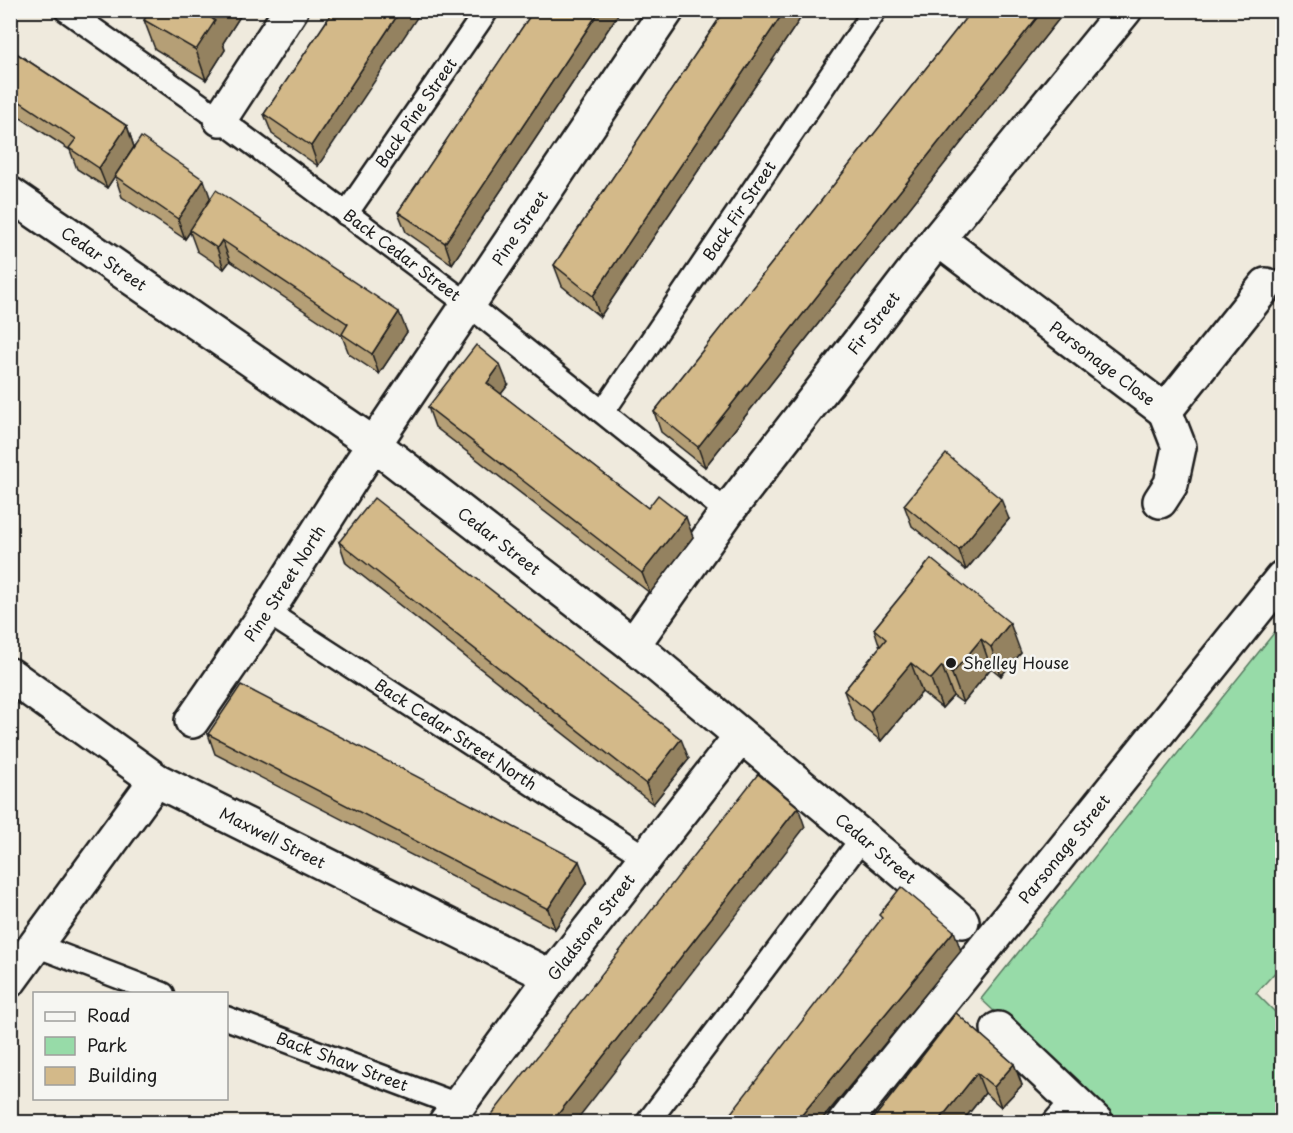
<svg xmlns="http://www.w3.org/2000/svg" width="1293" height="1133" font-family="'Playpen Sans',sans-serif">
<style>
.green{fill:#97dba8;stroke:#5a7c62;stroke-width:1.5}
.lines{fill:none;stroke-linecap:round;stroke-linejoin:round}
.lane-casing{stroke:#1c1c1c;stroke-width:27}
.street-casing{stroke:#1c1c1c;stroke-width:38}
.secondary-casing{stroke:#1c1c1c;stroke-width:38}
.lane{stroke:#f6f6f2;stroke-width:22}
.street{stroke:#f6f6f2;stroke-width:33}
.secondary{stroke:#f6f6f2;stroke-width:33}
.wall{fill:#b59f76;stroke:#1c1c1c;stroke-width:1.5}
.shaded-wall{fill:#948260;stroke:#1c1c1c;stroke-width:1.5}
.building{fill:#d3b989;stroke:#1c1c1c;stroke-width:1.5}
.poi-dot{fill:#1c1c1c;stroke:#f6f6f2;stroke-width:2}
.labels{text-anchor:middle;stroke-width:5;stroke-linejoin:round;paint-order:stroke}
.street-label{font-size:16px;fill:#1c1c1c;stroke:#f6f6f2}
.poi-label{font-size:16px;fill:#1c1c1c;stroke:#f6f6f2;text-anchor:start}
</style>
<rect width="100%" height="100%" fill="#efeadd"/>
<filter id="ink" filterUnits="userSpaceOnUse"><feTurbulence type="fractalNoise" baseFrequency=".0167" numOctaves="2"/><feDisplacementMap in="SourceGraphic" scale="12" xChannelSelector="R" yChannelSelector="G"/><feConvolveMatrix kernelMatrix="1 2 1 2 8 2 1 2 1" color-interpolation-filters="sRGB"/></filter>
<g filter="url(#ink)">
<path class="green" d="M1282,623V965L1256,993L1282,1019V1122H1112L981,999Z"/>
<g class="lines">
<g class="lane-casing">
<g id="lane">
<path id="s1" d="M66,10L220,119L469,305L727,512"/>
<path id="s2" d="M346,214L487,10"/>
<path id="s3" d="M603,412L875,10"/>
<path id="s4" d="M267,612L645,857"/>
<path d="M35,945L163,994"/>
<path id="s5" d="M226,1018L458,1105"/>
<path d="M648,1122L864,836"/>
<path d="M1054,1122L1073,1100"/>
</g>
</g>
<g class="street-casing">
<g id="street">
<path d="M220,119L291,10"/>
<path id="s6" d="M10,194L375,445L633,645L962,921"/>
<path id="s7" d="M938,239L1165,411L1266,285"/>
<path d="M1160,501L1171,484L1179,447L1165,411"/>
<path id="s8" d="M633,645L727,512L863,337L938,239L1125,10"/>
<path id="s9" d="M10,675L156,780L552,977"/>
<path id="s10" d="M192,721L267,612L360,465L667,10"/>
<path d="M10,980L156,780"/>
<path d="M998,1029L1096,1122"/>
<path id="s11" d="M446,1122L552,977L741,736"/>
</g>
</g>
<g class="secondary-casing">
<g id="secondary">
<path id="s12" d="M845,1122L1282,578"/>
</g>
</g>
<use href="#lane" class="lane"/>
<use href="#street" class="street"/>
<use href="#secondary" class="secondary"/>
</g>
<g class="wall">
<path d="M151,10H244L223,43L225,50L206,80L155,49L144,20Z"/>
<path d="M334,10L318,166L272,134L264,114Z"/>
<path d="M534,10H621L452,264L406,232L398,212Z"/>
<path d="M725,10H806L600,317L562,286L554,265Z"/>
<path d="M972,10H1066L705,467L661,432L654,412Z"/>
<path d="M10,49L127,126L134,147L107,188L77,169L70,150L10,111Z"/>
<path d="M115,176L211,198L407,332L379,374L349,354L342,336L230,261L224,269L197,251L190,232L185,239L122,197Z"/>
<path d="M508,385L501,394L648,508L693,537L650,593L435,427L428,407Z"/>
<path d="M904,505L1009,519L966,570L912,526Z"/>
<path d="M339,542L689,759L653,804L346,563Z"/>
<path d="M931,559L1021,653L1001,676L991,668L963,703L953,696L942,708L922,692L881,741L855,720L844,691L880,647L874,629Z"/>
<path d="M208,734L587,882L555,929L215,754Z"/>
<path d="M956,1013L1014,1064L1022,1085L1001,1107L985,1093L962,1122H871Z"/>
</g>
<g class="shaded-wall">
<path d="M214,10H244L223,43L225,50L206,80L196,50L210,17Z"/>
<path d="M401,10H422L318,166L311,146Z"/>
<path d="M600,10H621L452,264L445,243Z"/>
<path d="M785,10H806L600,317L593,296Z"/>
<path d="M1043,10H1066L705,467L698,447Z"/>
<path d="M127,126L134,147L107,188L99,168Z"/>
<path d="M204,180L211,200L185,239L178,219Z"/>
<path d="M222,240L230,261L224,269L217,248Z"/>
<path d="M399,312L407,332L379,374L372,354Z"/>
<path d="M500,365L508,385L494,403L487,383Z"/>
<path d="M1001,499L1009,519L966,570L959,550Z"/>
<path d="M686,517L693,537L650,593L642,573Z"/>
<path d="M1010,623L1021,653L1001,676L991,647Z"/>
<path d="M981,639L991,668L963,703L952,674Z"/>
<path d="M911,663L922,692L881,741L870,712Z"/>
<path d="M942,666L953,696L942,708L931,679Z"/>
<path d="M681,739L689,759L653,804L646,784Z"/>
<path d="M798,807L805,827L575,1122H552Z"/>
<path d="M579,861L587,882L555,929L548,909Z"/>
<path d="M954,931L961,951L820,1122H796Z"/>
<path d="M1014,1064L1022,1085L1001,1107L994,1087Z"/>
<path d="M977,1073L985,1093L962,1122H938Z"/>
</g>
<g class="building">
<path d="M151,10H214L210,17L215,21L196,50L144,20Z"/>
<path d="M334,10H401L311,146L264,114Z"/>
<path d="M534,10H600L445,243L398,212Z"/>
<path d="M725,10H785L593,296L554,265Z"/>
<path d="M972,10H1043L698,447L654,412Z"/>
<path d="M10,49L127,126L99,168L69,148L76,139L10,95Z"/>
<path d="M141,137L204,180L178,219L115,176Z"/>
<path d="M216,190L399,312L372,354L342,334L348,324L222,240L217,248L190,230Z"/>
<path d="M476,345L500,365L487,383L648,508L658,495L686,517L642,573L428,407Z"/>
<path d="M946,454L1001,499L959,550L904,505Z"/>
<path d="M374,498L681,739L646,784L339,542Z"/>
<path d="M931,559L1010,623L991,647L981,639L952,674L942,666L931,679L911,663L870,712L844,691L886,639L874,629Z"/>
<path d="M241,685L579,861L548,909L208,734Z"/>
<path d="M758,774L798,807L552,1122H486Z"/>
<path d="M901,887L954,931L796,1122H724L882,918L879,915Z"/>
<path d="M956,1013L1014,1064L994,1087L977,1073L938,1122H871Z"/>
</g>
</g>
<circle class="poi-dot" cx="951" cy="663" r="6"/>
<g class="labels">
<g class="street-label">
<text dy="6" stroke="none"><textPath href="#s2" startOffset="123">Back Pine Street</textPath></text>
<text dy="6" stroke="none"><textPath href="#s3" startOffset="243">Back Fir Street</textPath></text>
<text dy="6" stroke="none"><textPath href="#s10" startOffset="592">Pine Street</textPath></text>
<text dy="6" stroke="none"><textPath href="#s1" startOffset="416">Back Cedar Street</textPath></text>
<text dy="6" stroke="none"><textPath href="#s6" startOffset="114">Cedar Street</textPath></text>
<text dy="6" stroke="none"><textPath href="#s8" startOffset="402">Fir Street</textPath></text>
<text dy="6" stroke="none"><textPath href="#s7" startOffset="206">Parsonage Close</textPath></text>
<text dy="6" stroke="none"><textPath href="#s6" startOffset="600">Cedar Street</textPath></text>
<text dy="6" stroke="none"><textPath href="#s10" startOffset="166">Pine Street North</textPath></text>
<text dy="6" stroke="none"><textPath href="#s4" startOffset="225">Back Cedar Street North</textPath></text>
<text dy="6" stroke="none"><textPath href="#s9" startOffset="310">Maxwell Street</textPath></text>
<text dy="6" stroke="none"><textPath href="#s6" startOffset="1086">Cedar Street</textPath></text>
<text dy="6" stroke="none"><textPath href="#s12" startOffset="350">Parsonage Street</textPath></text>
<text dy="6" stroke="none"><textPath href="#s11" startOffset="243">Gladstone Street</textPath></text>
<text dy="6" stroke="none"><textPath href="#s5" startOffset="124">Back Shaw Street</textPath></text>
</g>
<g class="poi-label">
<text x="963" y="669">Shelley House</text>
</g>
</g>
<rect width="1293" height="1133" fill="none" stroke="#f6f6f2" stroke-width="36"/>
<rect x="18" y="18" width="1257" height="1097" fill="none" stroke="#1c1c1c" stroke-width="2" filter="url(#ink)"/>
<rect x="33" y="992" width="195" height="108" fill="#f6f6f2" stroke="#9f9f9c" stroke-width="1.5"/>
<rect x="45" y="1012" width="30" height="9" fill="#f6f6f2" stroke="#9f9f9c" stroke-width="1.5"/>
<text x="87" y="1022" font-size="18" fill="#1c1c1c">Road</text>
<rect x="45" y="1037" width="30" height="18" fill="#97dba8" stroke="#9f9f9c" stroke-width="1.5"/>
<text x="87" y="1052" font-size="18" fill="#1c1c1c">Park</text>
<rect x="45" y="1067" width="30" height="18" fill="#d3b989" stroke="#9f9f9c" stroke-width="1.5"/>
<text x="87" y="1082" font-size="18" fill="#1c1c1c">Building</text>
</svg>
